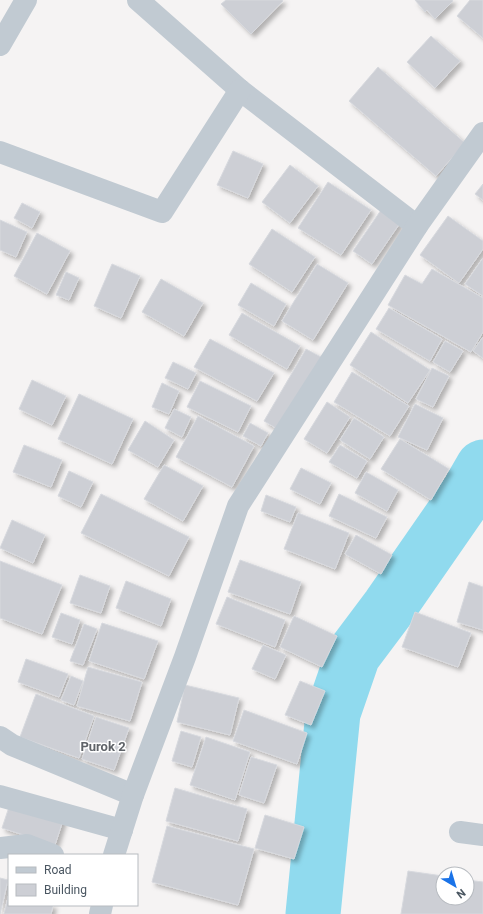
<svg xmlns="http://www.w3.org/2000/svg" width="483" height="914" font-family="Roboto,sans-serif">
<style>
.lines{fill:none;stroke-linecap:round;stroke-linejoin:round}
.river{stroke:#90daee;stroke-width:55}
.building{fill:#cdcfd5;stroke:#d7d9de;filter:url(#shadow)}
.minor{stroke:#c1cad2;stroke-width:22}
.labels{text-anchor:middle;stroke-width:3;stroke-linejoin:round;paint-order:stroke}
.neighbourhood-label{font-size:13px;font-weight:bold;fill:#5f6368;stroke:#fff}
</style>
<defs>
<filter id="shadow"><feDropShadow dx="3.5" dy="3.5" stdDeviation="2" flood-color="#0004"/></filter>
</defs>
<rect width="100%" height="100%" fill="#f5f3f3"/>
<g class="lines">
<path class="river" d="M313,914L333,713L353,655L389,607L468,493L483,467"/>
</g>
<g class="building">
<path d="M226,0H282L283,1L251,34L221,4Z"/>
<path d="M415,0H452L453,1L435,19L427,10L425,12Z"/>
<path d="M470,0H483V38L457,16Z"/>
<path d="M431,36L460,61L435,88L407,62Z"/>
<path d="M378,67L465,143L436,176L349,101Z"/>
<path d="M233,151L263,164L248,198L217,185Z"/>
<path d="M290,165L318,186L290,223L262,202Z"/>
<path d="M328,182L371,210L341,255L298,228Z"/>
<path d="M483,184V200L475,194Z"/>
<path d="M22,203L40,212L32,228L14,218Z"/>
<path d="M381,210L400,223L372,264L353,251Z"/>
<path d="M448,216L483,241V249L459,283L420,255Z"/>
<path d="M0,220L27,232L16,257L0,250Z"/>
<path d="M272,229L315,257L292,292L249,264Z"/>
<path d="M37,233L70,251L47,294L14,276Z"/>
<path d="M483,258V296L465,284Z"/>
<path d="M112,264L140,276L121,318L94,306Z"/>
<path d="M317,264L348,283L313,340L282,321Z"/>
<path d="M432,269L483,298V332L471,352L388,305L405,275L422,284Z"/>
<path d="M66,272L79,278L69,300L56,295Z"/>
<path d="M161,279L203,303L184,336L142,312Z"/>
<path d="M251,283L286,304L274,326L238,305Z"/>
<path d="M389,308L442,339L430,361L376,329Z"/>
<path d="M242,313L300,346L287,369L229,335Z"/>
<path d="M371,332L430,370L408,403L350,365Z"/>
<path d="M483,337V358L473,351Z"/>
<path d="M210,339L274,373L257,401L194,367Z"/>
<path d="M445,341L463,351L450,372L433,362Z"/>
<path d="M306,349L321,357L279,430L264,421Z"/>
<path d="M173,362L196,373L188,389L165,378Z"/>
<path d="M432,368L449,376L433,407L416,399Z"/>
<path d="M352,372L409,406L390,436L334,402Z"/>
<path d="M32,380L66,396L52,425L19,409Z"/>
<path d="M200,381L251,406L238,432L187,407Z"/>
<path d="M162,383L179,391L169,414L152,407Z"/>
<path d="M79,394L133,419L112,464L58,439Z"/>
<path d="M327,402L350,417L327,453L304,439Z"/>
<path d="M415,404L443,418L427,450L398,437Z"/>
<path d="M174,409L191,417L182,437L165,428Z"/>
<path d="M198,416L254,446L232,487L176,457Z"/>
<path d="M354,418L384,437L370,459L340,440Z"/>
<path d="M145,421L174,440L158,467L128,450Z"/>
<path d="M250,423L268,433L261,446L243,436Z"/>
<path d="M400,439L449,469L431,500L381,469Z"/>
<path d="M24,445L62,460L51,487L13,472Z"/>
<path d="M340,445L367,461L357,478L329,462Z"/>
<path d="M164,465L203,486L183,521L144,499Z"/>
<path d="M301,468L331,483L320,504L290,489Z"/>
<path d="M69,471L93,482L81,507L58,496Z"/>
<path d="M366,472L398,490L387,511L355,493Z"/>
<path d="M101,494L189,537L169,576L81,533Z"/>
<path d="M339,494L387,517L376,538L329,516Z"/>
<path d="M266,495L296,507L290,522L261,511Z"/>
<path d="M298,513L349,533L335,569L284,549Z"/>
<path d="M12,520L45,535L33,563L0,548Z"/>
<path d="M356,535L392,555L381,574L345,554Z"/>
<path d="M240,560L301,582L290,614L228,592Z"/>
<path d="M0,561L62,585L42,634L0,618Z"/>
<path d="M80,575L110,586L101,613L70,603Z"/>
<path d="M126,581L171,599L161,626L116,608Z"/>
<path d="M469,582L483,587V630L457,622Z"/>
<path d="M227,597L285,620L275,647L216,624Z"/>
<path d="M415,612L471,633L458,667L402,647Z"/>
<path d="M61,613L80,620L72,644L52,637Z"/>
<path d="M294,616L337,636L322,667L280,647Z"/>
<path d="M102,623L158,641L144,679L89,661Z"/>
<path d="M84,624L97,629L83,665L70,661Z"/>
<path d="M263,645L286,655L275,679L252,669Z"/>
<path d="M26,659L68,674L59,697L18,682Z"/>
<path d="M88,667L142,682L130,721L77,706Z"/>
<path d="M71,676L83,681L74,705L61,700Z"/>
<path d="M300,681L325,691L311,725L285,715Z"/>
<path d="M185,685L239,698L230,735L177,722Z"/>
<path d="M36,694L94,716L79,758L20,737Z"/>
<path d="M244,710L307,733L297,764L233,741Z"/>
<path d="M96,717L129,728L114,770L82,759Z"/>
<path d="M181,731L201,737L192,767L172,761Z"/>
<path d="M206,737L250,752L235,800L190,785Z"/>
<path d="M251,757L277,765L264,803L239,795Z"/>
<path d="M175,788L247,809L238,841L166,821Z"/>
<path d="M11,801L64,817L55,845L2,828Z"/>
<path d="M265,815L304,827L294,859L255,848Z"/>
<path d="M167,826L254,849L238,905L152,882Z"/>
<path d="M408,871L443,876V898H467V880L483,882V914H401Z"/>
<path d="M0,878L8,880L0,914Z"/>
<path d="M9,894V905H53L51,914H4Z"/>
</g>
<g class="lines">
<g class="minor">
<path d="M138,0L240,90L417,226"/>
<path d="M0,45L26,0"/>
<path d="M0,152L162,212L240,90"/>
<path d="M0,737L12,745L133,795"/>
<path d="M0,796L122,830"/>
<path d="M460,832L483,835"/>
<path d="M0,848L27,845L53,855"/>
<path d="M114,855L133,795L185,657L238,506L417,226L483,133"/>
<path d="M100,914L102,905"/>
</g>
</g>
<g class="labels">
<g class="neighbourhood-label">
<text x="103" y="751">Purok 2</text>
</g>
</g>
<rect x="8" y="854" width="130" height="52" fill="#ffffff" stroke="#b7bbc0"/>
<rect x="16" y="867" width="20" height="6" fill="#c1cad2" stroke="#b7bbc0"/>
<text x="44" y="874" font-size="12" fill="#4a5661">Road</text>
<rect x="16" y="884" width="20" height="12" fill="#cdcfd5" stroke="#b7bbc0"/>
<text x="44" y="894" font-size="12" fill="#4a5661">Building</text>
<g transform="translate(455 886) rotate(142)"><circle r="19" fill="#ffffff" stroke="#b7bbc0"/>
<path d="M0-3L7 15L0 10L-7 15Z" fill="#1a73e8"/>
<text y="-6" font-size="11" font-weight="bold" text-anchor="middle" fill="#4a5661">N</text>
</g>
</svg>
